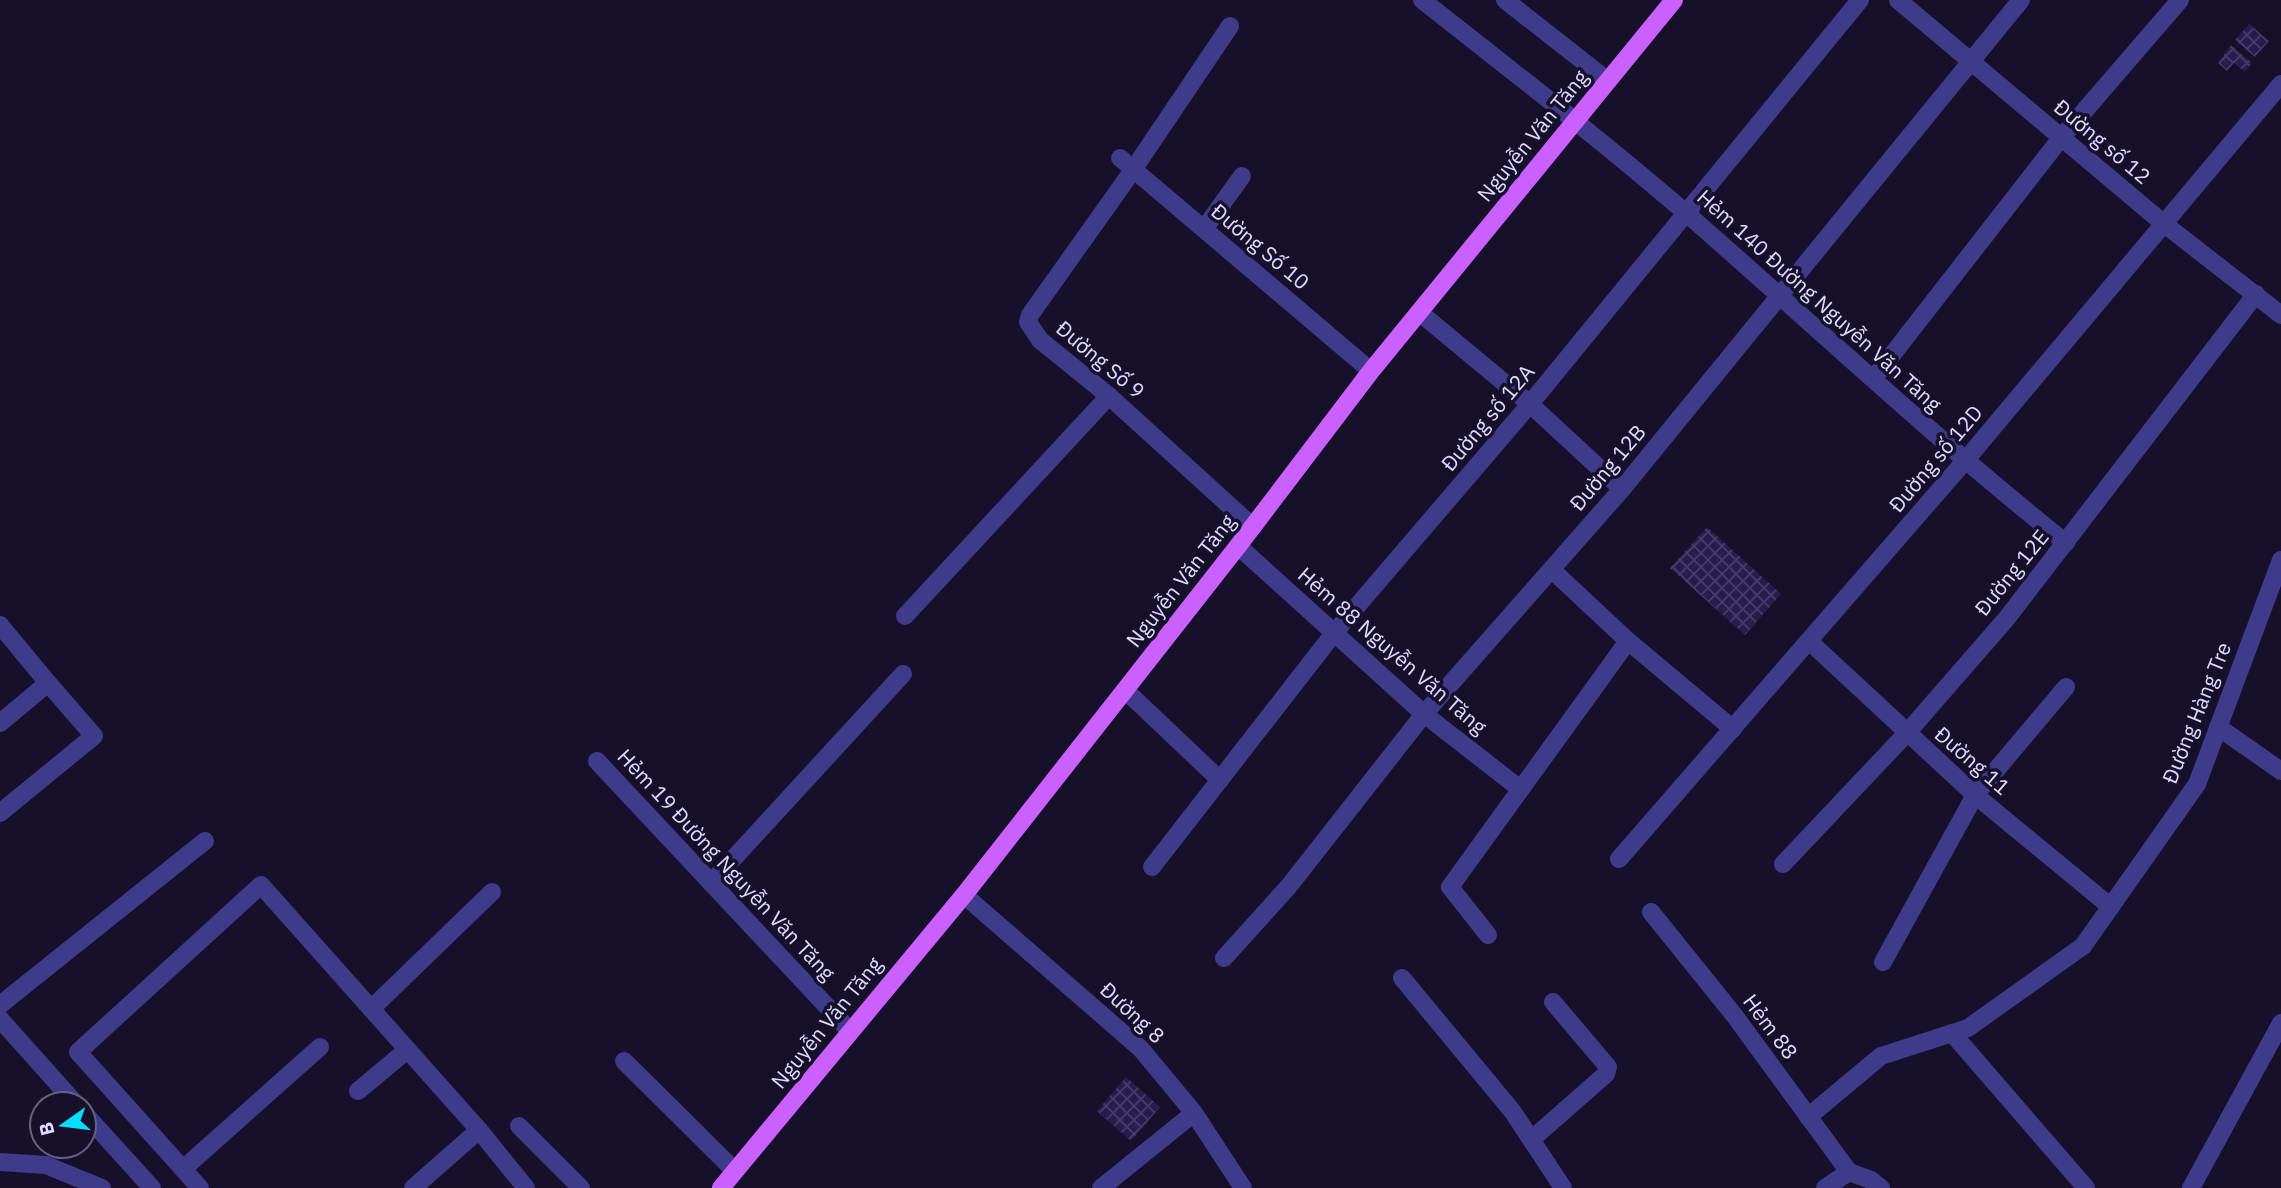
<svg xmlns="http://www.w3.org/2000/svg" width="2281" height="1188" font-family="'IBM Plex Sans',sans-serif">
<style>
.building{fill:url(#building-cross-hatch)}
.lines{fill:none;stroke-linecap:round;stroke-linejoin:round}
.minor{stroke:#403a8b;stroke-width:18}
.major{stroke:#ca61ff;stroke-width:18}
.labels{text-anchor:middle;stroke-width:7;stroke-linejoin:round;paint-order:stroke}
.street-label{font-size:21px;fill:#e0daff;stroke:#16102b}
</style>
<defs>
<pattern id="building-cross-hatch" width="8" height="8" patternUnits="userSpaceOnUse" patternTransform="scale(1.75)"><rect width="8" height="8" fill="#271c4d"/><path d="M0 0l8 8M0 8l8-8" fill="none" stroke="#463c68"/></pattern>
</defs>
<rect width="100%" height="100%" fill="#16102b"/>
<g class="building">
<path d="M2249,24L2269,41L2255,57L2235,40Z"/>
<path d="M2231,45L2252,63L2245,72L2234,63L2227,71L2218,63Z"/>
<path d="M1707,527L1781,594L1745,635L1670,568Z"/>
<path d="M1126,1077L1160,1107L1131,1141L1097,1111Z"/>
</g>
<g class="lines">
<g class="minor">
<path d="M1422,0C1511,70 1600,139 1686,213C1812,323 1934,438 2066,543"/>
<path d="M1505,0L1607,80"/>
<path d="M1898,0L2163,223L2281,315"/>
<path d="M1230,26L1133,170L1030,315L1028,322L1040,340L1109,396L1253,527"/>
<path d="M1120,158L1371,371"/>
<path d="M1204,229L1242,176"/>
<path d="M1419,312L1530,404L1622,489"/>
<path d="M1874,378L2061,138L2180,0"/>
<path d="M1238,546L1424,714L1519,788"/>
<path d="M1552,570L1628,641L1733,729"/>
<path d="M905,616L1109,396"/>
<path d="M0,625L48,683L0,723"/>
<path d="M1810,642L1975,795L2111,907"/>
<path d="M1125,690L1220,780"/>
<path d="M2218,727L2281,771"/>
<path d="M597,761L850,1031"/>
<path d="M0,813L94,736L48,683"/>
<path d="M1619,859L1964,462L2281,84"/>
<path d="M1783,864L1906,734L2007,618L2256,294"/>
<path d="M1152,867L1334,633L1530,404L1860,0"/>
<path d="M711,883L903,674"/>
<path d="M964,895L1141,1049L1194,1113L1243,1188"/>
<path d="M1651,912L1734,1015L1849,1172"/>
<path d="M1488,935L1450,887L1628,641"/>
<path d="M1224,958L1289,886L1424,714L1622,489L2021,0"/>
<path d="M1883,962L1975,795L2066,687"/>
<path d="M1402,978L1513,1112L1563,1188"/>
<path d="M0,1005L205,841"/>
<path d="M371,1009L492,892"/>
<path d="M0,1019L76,1104"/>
<path d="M1952,1033L2086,1188"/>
<path d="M624,1061L735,1171"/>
<path d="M358,1091L407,1050"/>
<path d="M84,1113L152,1188"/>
<path d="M1808,1117L1881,1056L1968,1028L2083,946L2197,784L2281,560"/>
<path d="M519,1126L581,1188"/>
<path d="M1532,1139L1606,1074L1608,1067L1553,1002"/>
<path d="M0,1162L46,1165L102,1188"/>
<path d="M183,1169L320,1047"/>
<path d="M1849,1172L1871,1180L1881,1188"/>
<path d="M200,1188L78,1052L261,885L479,1130L526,1188"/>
<path d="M413,1188L479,1130"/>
<path d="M1101,1188L1194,1113"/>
<path d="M1825,1188L1849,1172"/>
<path d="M2191,1188L2281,1023"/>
</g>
<path class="major" d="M721,1188L964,895L1238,546L1371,371L1674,0"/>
</g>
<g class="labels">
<g class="street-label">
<text transform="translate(1533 136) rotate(-51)" y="7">Nguyễn Văn Tăng</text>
<text transform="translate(2102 142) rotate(40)" y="7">Đường số 12</text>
<text transform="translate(1260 247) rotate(40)" y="7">Đường Số 10</text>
<text transform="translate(1819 301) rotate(42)" y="7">Hẻm 140 Đường Nguyễn Văn Tăng</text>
<text transform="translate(1100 360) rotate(40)" y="7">Đường Số 9</text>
<text transform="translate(1488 418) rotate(-50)" y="7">Đường số 12A</text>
<text transform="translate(1936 459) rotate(-50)" y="7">Đường số 12D</text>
<text transform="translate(1608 468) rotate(-50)" y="7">Đường 12B</text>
<text transform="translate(2012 573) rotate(-51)" y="7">Đường 12E</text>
<text transform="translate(1181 581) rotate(-52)" y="7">Nguyễn Văn Tăng</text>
<text transform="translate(1392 651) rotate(41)" y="7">Hẻm 88 Nguyễn Văn Tăng</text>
<text transform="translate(2197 713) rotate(-68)" y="7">Đường Hàng Tre</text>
<text transform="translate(1972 761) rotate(41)" y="7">Đường 11</text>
<text transform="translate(726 865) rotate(47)" y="7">Hẻm 19 Đường Nguyễn Văn Tăng</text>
<text transform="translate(1132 1013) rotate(43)" y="7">Đường 8</text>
<text transform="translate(827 1023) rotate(-51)" y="7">Nguyễn Văn Tăng</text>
<text transform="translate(1770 1027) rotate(53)" y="7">Hẻm 88</text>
</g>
</g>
<g transform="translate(63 1125) rotate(256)"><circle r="33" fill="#16102b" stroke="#676180" stroke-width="2"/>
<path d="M0-5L12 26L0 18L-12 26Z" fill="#06ddff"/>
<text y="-10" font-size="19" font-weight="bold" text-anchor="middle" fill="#e0daff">B</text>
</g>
</svg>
